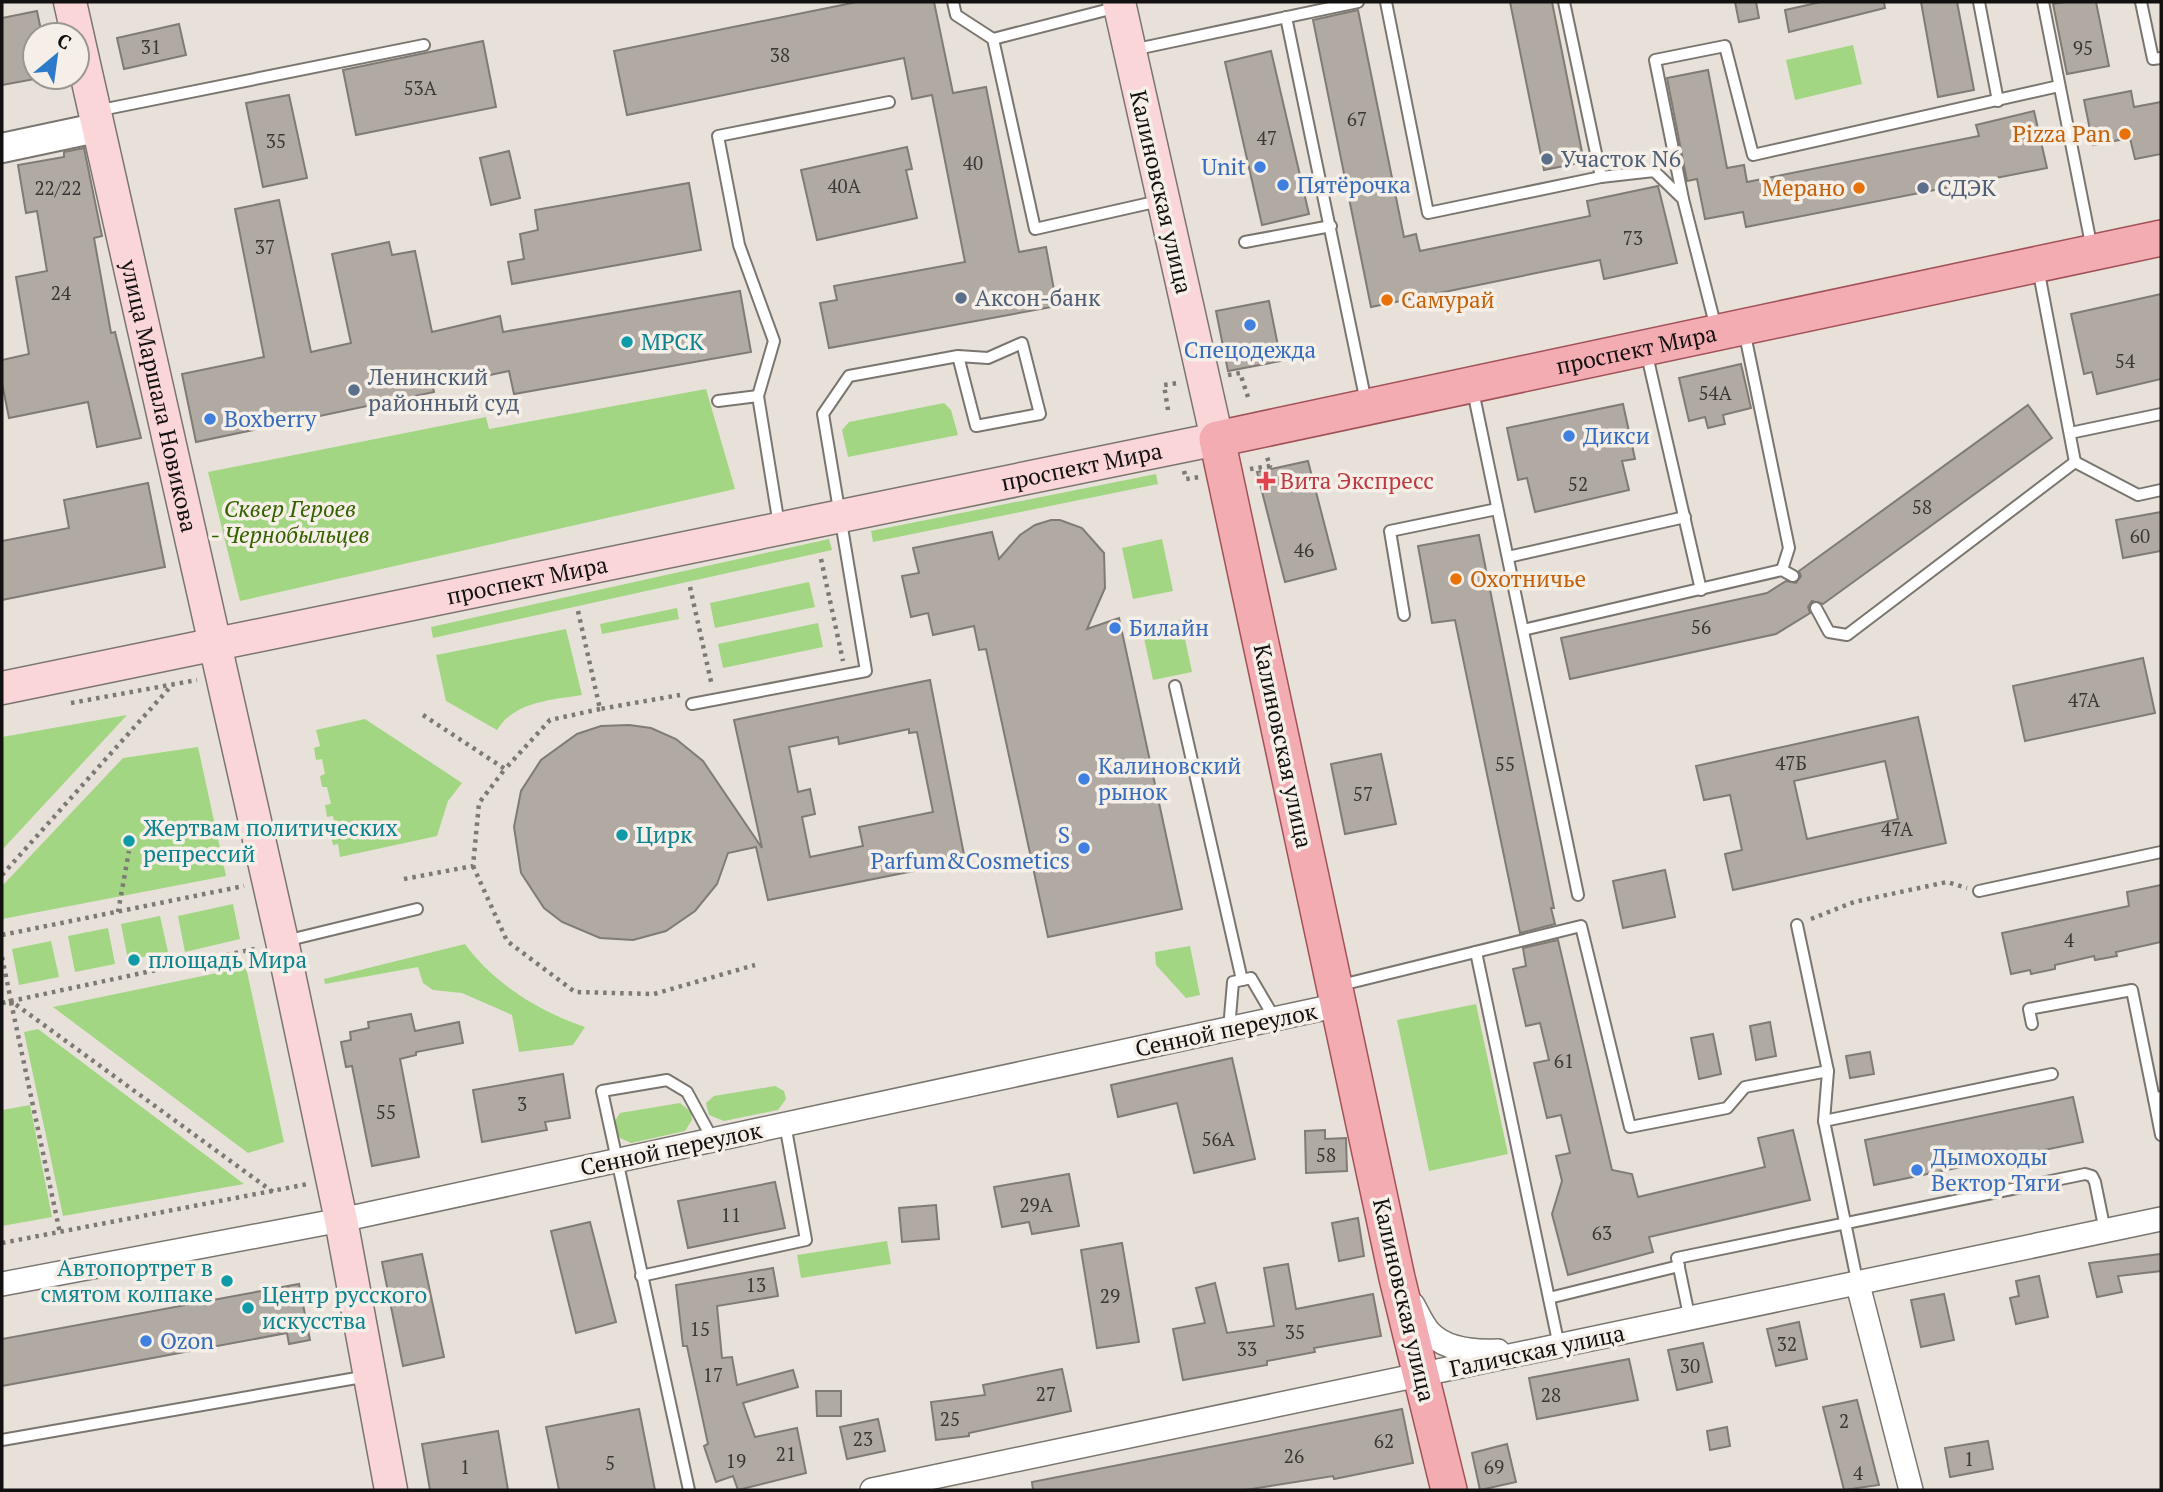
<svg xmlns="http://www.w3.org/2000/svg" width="2163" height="1492" font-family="'PT Serif',serif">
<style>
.green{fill:#a3d682}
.building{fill:#b0aaa3;stroke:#817b75;stroke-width:2;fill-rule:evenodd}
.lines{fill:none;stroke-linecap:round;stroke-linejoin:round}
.service-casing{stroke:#7a756e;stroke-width:14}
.minor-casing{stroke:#7a756e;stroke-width:26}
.tertiary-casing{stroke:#7a756e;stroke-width:32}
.secondary-casing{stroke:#7a756e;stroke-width:35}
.primary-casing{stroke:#a15258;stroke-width:38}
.path{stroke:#7d7975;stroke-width:4.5;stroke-dasharray:3.5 5;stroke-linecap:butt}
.service{stroke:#fff;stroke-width:10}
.minor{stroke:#fff;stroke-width:23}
.tertiary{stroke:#fff;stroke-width:28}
.secondary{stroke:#fad6d9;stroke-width:32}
.primary{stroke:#f4acb3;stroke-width:35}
.food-dot{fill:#e8710a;stroke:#f5efe8;stroke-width:2.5}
.service-dot{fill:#5c6f8a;stroke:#f5efe8;stroke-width:2.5}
.shop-dot{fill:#3f7fe0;stroke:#f5efe8;stroke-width:2.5}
.culture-dot{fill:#0f9aa8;stroke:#f5efe8;stroke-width:2.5}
.health-dot{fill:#e0444e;stroke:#f5efe8;stroke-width:2.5}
.labels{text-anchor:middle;stroke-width:7;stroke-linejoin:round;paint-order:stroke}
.number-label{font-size:19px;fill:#3a3734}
.food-label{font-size:23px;fill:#c56008;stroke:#f5efe8;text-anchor:end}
.service-label{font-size:23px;fill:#4e5e75;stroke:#f5efe8;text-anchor:start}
.shop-label{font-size:23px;fill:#366cbe;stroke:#f5efe8;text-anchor:start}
.street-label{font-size:23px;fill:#13110f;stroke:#f5efe8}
.culture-label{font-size:23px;fill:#0d838f;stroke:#f5efe8;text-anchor:start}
.health-label{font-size:23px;fill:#be3a42;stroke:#f5efe8;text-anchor:start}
.park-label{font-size:23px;font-style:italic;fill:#356201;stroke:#f5efe8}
</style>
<rect width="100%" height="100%" fill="#e7e1da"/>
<g class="green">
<path d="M1853,45L1862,84L1795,100L1786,60Z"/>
<path d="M706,389L735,489L240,601L208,472L486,417L489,429Z"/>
<path d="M944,403L951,410L958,435L848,457L842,430L849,422Z"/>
<path d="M1156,474L1158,484L873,542L871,531Z"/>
<path d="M829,539L832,550L433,638L431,627Z"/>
<path d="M1162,539L1173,591L1133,599L1122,548Z"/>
<path d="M809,582L815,607L715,628L710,603Z"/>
<path d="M677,608L679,619L602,634L600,624Z"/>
<path d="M1181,620L1192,672L1153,680L1142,629Z"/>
<path d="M818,623L823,647L723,668L718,644Z"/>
<path d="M566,629L582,695C552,700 515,701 497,730L446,701L436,655Z"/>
<path d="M127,715L2,850V737Z"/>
<path d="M365,719L462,783L448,801L437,836L340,857L338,844L333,845L330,833L336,831L333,816L327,817L325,805L331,804L327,787H322L320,776L325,774L322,759L316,760L314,748L320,746L316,730Z"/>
<path d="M198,747L226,876L2,919V886L123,758Z"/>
<path d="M233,904L240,939L185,952L178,916Z"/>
<path d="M160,916L168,952L128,960L121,924Z"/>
<path d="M108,928L115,964L75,972L68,936Z"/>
<path d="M51,941L59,977L19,985L12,949Z"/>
<path d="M465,944C493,983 540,1012 585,1027L573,1045L519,1052L512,1015L462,993L433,990L423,983L418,967L325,984L324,979Z"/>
<path d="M1190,946L1200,995L1186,998L1156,965L1155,952Z"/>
<path d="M246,967L284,1142L248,1153L53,1007Z"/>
<path d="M1476,1004L1508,1154L1429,1171L1397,1020Z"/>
<path d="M38,1029L244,1184L63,1216L24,1032Z"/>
<path d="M775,1086L784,1091L786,1099L778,1110L724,1121L709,1115L706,1103L714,1096Z"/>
<path d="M680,1103L691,1112L692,1120L685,1131L631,1143L616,1136L613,1124L620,1113Z"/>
<path d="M30,1105L52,1217L2,1226V1110Z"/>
<path d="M887,1241L891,1264L801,1278L797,1255Z"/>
</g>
<g class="building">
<path d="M857,2H934L953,93L986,87L1019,252L1046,247L1057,306L829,348L820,303L837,300L834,286L965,262L932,95L912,99L904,58L627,115L614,51Z"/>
<path d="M1510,2H1552L1584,162L1544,170Z"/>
<path d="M1735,2H1756L1759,18L1739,22Z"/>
<path d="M1821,2H1884L1885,8L1789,32L1785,10Z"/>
<path d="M1921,2H1957L1974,90L1938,97Z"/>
<path d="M2065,2H2096L2109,66L2067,74L2053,4Z"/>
<path d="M1358,10L1404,237L1416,234L1420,251L1590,216L1587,201L1658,186L1677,263L1604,279L1600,260L1371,307L1313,20Z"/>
<path d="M37,11L42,35H35V79L2,85V18Z"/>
<path d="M179,24L186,55L124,69L117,38Z"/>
<path d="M483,41L496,107L356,135L343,70Z"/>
<path d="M1271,51L1309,214L1262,225L1225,62Z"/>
<path d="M1708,70L1727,168L1744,165L1747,182L1979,136L1976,125L2034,111L2047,168L1746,227L1743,212L1705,219L1697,179L1687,181L1667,78Z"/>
<path d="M2131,91L2134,107L2161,102V154L2135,159L2130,138L2093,145L2084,100Z"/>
<path d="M289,95L307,178L263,187L246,103Z"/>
<path d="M907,147L912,169L906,170L917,218L817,240L801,170Z"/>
<path d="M84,148L102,236L94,238L111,333L115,332L141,438L97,447L88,402L9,418L2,383V360L29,354L16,277L47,271L37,211L26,213L18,165L64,157V152Z"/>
<path d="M509,151L520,198L491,205L480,158Z"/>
<path d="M689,183L701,250L512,284L508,262L524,259L520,234L538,230L535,210Z"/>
<path d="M279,200L311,352L351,343L332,254L389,242L392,255L415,251L432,332L500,316L503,332L740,291L751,352L514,394L509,371L433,387L434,392L196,442L182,374L264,357L235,209Z"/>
<path d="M2161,294V379L2097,394L2092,372L2084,374L2071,314Z"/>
<path d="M1269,301L1281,361L1228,371L1216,311Z"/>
<path d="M1741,364L1751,408L1723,415L1725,424L1708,428L1705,417L1689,421L1679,378Z"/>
<path d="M1623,404L1635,459L1622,461L1629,490L1535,512L1527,478L1518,480L1507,428Z"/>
<path d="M2028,405L2052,438L1823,604L1812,601L1808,607L1810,613L1776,634L1570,679L1561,638L1767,593L1786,581L1796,583L1801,576L1799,571Z"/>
<path d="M1308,461L1336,569L1285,582L1257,472Z"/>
<path d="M148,483L165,567L2,600V541L69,528L64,500Z"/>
<path d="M2161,512V551L2123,558L2116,520Z"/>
<path d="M1051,520H1060L1082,528L1104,553L1105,588L1087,629L1119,618L1182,909L1048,937L986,649L979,650L974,626L933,635L928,613L911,617L902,576L919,573L913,548L992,532L999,559L1020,535L1035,525Z"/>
<path d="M1479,535L1554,908H1551L1555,924L1520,933L1455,620L1432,623L1418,546Z"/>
<path d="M2143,658L2155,713L2025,741L2013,686Z"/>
<path d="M930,680L966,865L945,869L944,865L768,900L756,847L728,853L717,884L695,911L666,931L633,940L600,938L562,922L544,908L521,873L514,827L521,791L541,760L577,734L601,726L629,725L651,728L676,739L703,761L762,848L734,720ZM909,729V733L917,732L933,812L859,827L863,846L810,857L802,817L815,814L810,789L798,792L789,747L838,737L839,744Z"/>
<path d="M1918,717L1946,843L1733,890L1725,854L1742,850L1730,795L1704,800L1696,766ZM1885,761L1898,819L1807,839L1794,781Z"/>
<path d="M1381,754L1396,824L1345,834L1331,764Z"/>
<path d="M1665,870L1675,917L1623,928L1613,881Z"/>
<path d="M2161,885V942L2116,952L2117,956L2095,960L2094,956L2055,965V969L2031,974L2030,970L2011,974L2002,933L2129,906L2127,892Z"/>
<path d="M1558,940L1612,1170L1632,1174L1638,1197L1765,1167L1758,1138L1793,1130L1810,1200L1649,1237L1653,1252L1568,1275L1552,1214L1562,1181L1556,1156L1570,1153L1561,1115L1547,1118L1534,1063L1549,1060L1540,1023L1526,1026L1513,969L1526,966L1523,948Z"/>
<path d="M411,1014L415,1031L459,1022L463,1043L416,1052V1055L400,1059L419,1157L372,1166L352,1066L346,1067L341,1042L351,1040L350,1032L369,1028L368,1022Z"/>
<path d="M1770,1022L1776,1056L1756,1060L1750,1026Z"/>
<path d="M1713,1034L1721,1074L1699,1079L1691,1038Z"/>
<path d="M1870,1052L1874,1074L1850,1078L1846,1056Z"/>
<path d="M1232,1058L1255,1159L1194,1173L1177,1103L1118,1117L1111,1085Z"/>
<path d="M563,1074L570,1118L545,1122L547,1130L482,1142L473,1090Z"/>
<path d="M2073,1097L2083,1142L1874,1185L1865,1140Z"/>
<path d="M1325,1130V1139L1346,1138L1347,1171L1306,1173L1305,1131Z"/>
<path d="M1069,1174L1079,1226L1032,1234L1029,1222L1002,1227L994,1187Z"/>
<path d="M775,1182L785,1228L688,1248L678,1201Z"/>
<path d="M936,1205L939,1239L902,1242L899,1208Z"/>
<path d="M1358,1218L1364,1256L1339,1261L1332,1223Z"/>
<path d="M590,1222L616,1322L576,1333L551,1231Z"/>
<path d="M1122,1243L1139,1342L1097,1348L1081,1250Z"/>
<path d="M422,1254L444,1357L403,1366L382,1262Z"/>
<path d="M2161,1254V1271L2118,1276L2122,1292L2097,1297L2089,1263Z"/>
<path d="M1288,1264L1296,1309L1373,1294L1381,1336L1314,1348L1315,1352L1267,1361V1365L1183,1380L1173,1329L1205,1323L1196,1288L1215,1283L1227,1333L1274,1326L1264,1268Z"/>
<path d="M773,1268L778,1296L717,1306L722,1358L732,1357L737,1385L793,1370L798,1387L743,1403L755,1437L797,1428L806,1473L738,1490L733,1476L716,1482L704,1446L708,1444L687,1346H683L676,1285Z"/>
<path d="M2039,1276L2048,1317L2016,1324L2010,1298L2019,1296L2016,1281Z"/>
<path d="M299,1284L310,1340L289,1344L287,1333L2,1386V1339Z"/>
<path d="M1944,1294L1954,1340L1921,1347L1911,1300Z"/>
<path d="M1799,1322L1807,1359L1776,1366L1767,1329Z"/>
<path d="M1703,1343L1712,1382L1677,1390L1668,1350Z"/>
<path d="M1629,1359L1638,1400L1537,1419L1529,1378Z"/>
<path d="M1062,1369L1071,1411L969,1433V1436L936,1440L931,1402L985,1395L983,1385Z"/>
<path d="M816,1391H841V1416H817Z"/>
<path d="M1857,1400L1879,1485L1844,1490L1823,1407Z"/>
<path d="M639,1409L655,1490H559L546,1427Z"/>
<path d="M1402,1409L1413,1463L1334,1479L1333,1476L1245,1490H1033L1032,1482Z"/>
<path d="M878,1419L885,1451L847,1459L840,1427Z"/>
<path d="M1727,1427L1730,1446L1710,1450L1707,1431Z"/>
<path d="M498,1431L508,1490H430L422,1444Z"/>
<path d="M1988,1441L1993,1469L1950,1477L1945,1448Z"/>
<path d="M1507,1444L1516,1482L1480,1490L1472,1453Z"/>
</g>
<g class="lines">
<g class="service-casing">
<g id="service">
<path d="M953,2L956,15L993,39L1118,7"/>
<path d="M1386,2L1428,213L1601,177L1654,171L1683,199L1716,328"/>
<path d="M1564,2L1601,177"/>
<path d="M1979,2L1998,101"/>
<path d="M2043,2L2092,249"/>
<path d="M2141,2L2153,59L2161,58"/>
<path d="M1286,17L1366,402"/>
<path d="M993,39L1035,229L1159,201"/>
<path d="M1132,50L1358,2"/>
<path d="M96,111L424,45"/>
<path d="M1683,199L1655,60L1725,46L1753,155L2059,86"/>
<path d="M1245,242L1331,226"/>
<path d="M1744,330L1789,548L1782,570"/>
<path d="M1646,351L1701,590"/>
<path d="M1473,391L1578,895"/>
<path d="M758,396L774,341L739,245L718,136L889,102"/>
<path d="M718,401L758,396L779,525"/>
<path d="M2070,433L2161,414"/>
<path d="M2075,462L2138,495L2161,490"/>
<path d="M1508,557L1685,517"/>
<path d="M1816,608L1829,632L1847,635L2075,462L2038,268"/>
<path d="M1404,615L1390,531L1497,509"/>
<path d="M1523,630L1782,570L1793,576"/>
<path d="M1175,686L1242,980"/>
<path d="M692,704L866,671L823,414L849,376L958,356L976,426L1040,414L1022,343L988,358L958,356"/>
<path d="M1979,891L2161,852"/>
<path d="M1797,925L1828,1071L1824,1121L1858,1285"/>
<path d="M285,941L417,909"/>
<path d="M1476,952L1559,1346"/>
<path d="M1337,986L1581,926L1630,1127L1727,1108L1745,1087L1828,1071"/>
<path d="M2032,1024L2029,1009L2132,990L2154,1099L2161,1097"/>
<path d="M1229,1029L1233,982L1251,978L1275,1019"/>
<path d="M2154,1099L2161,1135"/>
<path d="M1824,1121L2052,1074"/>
<path d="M641,1276L806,1240L785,1124"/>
<path d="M1549,1298L1679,1266"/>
<path d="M1690,1320L1677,1258L2085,1174L2092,1176L2095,1182L2105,1231"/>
<path d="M2,1440L368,1376"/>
<path d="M689,1490L602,1091L667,1080L687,1092L713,1140"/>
</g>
</g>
<g class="minor-casing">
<g id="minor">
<path d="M2,1284L341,1220L1339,1005"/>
<path d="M1858,1285L1911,1490"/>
<path d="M1413,1305C1418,1314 1423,1326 1430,1333C1447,1351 1476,1352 1498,1351"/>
<path d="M872,1490L2161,1219"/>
</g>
</g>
<g class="tertiary-casing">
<path id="tertiary" d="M2,148L96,128"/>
</g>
<g class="secondary-casing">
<g id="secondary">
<path id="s1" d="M70,2L282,941L341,1220L391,1490"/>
<path id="s2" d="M2,688L1217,439L1119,2"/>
</g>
</g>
<g class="primary-casing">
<g id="primary">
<path id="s3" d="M1449,1490L1397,1278L1217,439L2161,238"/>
</g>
</g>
<g class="path">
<path d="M1228,375L1240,373L1248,397"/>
<path d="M1168,410L1164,385L1178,383"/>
<path d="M1250,469L1270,466L1267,457"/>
<path d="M1184,471L1186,479L1200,477"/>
<path d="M821,559L843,661"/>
<path d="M690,587L712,686"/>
<path d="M578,611L600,709L680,695"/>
<path d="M71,703L197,680"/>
<path d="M423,715L505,769L550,720L600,709"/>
<path d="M473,866L507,941L575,992L654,994L755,965"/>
<path d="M2,875L172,685"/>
<path d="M404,879L473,866L479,803L505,769"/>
<path d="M118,912L129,851"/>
<path d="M1811,919L1854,902L1947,882L1967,888"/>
<path d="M2,935L244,886"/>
<path d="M2,957L11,1001L273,1192"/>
<path d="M11,1002L60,1233"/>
<path d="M2,1003L259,948"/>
<path d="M2,1243L308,1184"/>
</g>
<use href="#service" class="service"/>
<use href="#minor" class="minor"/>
<use href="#tertiary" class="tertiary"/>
<use href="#secondary" class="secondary"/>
<use href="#primary" class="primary"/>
</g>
<g class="food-dot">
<circle cx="2125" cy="134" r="7"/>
<circle cx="1859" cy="188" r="7"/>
<circle cx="1387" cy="300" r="7"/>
<circle cx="1456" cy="579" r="7"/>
</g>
<g class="service-dot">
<circle cx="1547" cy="159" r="7"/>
<circle cx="1923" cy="188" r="7"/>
<circle cx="961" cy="298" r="7"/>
<circle cx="354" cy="390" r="7"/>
</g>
<g class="shop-dot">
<circle cx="1260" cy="167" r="7"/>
<circle cx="1283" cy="185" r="7"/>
<circle cx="1250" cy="325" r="7"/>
<circle cx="210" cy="419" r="7"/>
<circle cx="1569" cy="436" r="7"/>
<circle cx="1115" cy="628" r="7"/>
<circle cx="1084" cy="779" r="7"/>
<circle cx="1084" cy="848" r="7"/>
<circle cx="1917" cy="1170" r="7"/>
<circle cx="146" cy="1341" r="7"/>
</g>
<g class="culture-dot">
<circle cx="627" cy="342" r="7"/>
<circle cx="622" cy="835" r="7"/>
<circle cx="129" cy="841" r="7"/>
<circle cx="134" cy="960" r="7"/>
<circle cx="227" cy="1281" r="7"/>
<circle cx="248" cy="1308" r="7"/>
</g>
<path class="health-dot" d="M1262.5 470.5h7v7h7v7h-7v7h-7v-7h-7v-7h7z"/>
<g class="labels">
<g class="number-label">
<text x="151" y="54">31</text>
<text x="2083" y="55">95</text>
<text x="780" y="62">38</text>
<text x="420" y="95">53А</text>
<text x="1357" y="126">67</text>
<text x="1267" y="145">47</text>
<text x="276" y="148">35</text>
<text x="973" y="170">40</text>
<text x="844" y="193">40А</text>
<text x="58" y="195">22/22</text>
<text x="1633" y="245">73</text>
<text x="265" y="254">37</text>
<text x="61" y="300">24</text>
<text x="2125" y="368">54</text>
<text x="1715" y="400">54А</text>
<text x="1578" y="491">52</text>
<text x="1922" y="514">58</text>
<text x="2140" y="543">60</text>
<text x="1304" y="557">46</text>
<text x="1701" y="634">56</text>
<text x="2084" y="707">47А</text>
<text x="1791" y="770">47Б</text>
<text x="1505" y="771">55</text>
<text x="1363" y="801">57</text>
<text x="1897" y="836">47А</text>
<text x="2069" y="947">4</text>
<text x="1564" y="1068">61</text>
<text x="522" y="1111">3</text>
<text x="386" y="1119">55</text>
<text x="1218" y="1146">56А</text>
<text x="1326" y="1162">58</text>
<text x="1036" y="1212">29А</text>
<text x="731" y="1222">11</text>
<text x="1602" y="1240">63</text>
<text x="756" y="1292">13</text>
<text x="1110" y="1303">29</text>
<text x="700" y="1336">15</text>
<text x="1295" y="1339">35</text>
<text x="1787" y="1351">32</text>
<text x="1247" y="1356">33</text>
<text x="1690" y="1373">30</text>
<text x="713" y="1382">17</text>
<text x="1046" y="1401">27</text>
<text x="1551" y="1402">28</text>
<text x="950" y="1426">25</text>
<text x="1844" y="1428">2</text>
<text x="863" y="1446">23</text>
<text x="1384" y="1448">62</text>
<text x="786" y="1461">21</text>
<text x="1294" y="1463">26</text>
<text x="1969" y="1466">1</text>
<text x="736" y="1468">19</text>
<text x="610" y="1470">5</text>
<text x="465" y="1474">1</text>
<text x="1494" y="1474">69</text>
<text x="1858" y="1480">4</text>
</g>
<g class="food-label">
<text x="2111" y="142">Pizza Pan</text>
<text x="1845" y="196">Мерано</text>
<text x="1401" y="308" text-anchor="start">Самурай</text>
<text x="1470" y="587" text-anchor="start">Охотничье</text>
</g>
<g class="service-label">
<text x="1561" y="167">Участок N6</text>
<text x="1937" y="196">СДЭК</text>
<text x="975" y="306">Аксон-банк</text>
<text x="368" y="385">Ленинский<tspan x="368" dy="26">районный суд</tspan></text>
</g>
<g class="shop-label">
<text x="1246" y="175" text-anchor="end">Unit</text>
<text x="1297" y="193">Пятёрочка</text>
<text x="1250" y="358" text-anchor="middle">Спецодежда</text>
<text x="224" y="427">Boxberry</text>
<text x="1583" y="444">Дикси</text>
<text x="1129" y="636">Билайн</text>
<text x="1098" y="774">Калиновский<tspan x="1098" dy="26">рынок</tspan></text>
<text x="1070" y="843" text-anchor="end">S<tspan x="1070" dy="26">Parfum&amp;Cosmetics</tspan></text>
<text x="1931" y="1165">Дымоходы<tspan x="1931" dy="26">Вектор Тяги</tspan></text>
<text x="160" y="1349">Ozon</text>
</g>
<g class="street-label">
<text transform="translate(1161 192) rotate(77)" y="8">Калиновская улица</text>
<text dy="8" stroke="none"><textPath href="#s3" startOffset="1505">проспект Мира</textPath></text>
<text dy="8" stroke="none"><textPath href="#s1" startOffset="404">улица Маршала Новикова</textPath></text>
<text dy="8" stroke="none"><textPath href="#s2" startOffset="1102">проспект Мира</textPath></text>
<text dy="8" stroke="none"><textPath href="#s2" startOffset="536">проспект Мира</textPath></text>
<text transform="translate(1283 746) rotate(78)" y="8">Калиновская улица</text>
<text transform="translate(1226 1030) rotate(-12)" y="8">Сенной переулок</text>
<text transform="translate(671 1149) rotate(-12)" y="8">Сенной переулок</text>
<text transform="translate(1404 1300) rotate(77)" y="8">Калиновская улица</text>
<text transform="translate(1537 1351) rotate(-12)" y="8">Галичская улица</text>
</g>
<g class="culture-label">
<text x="641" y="350">МРСК</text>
<text x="143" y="836">Жертвам политических<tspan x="143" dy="26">репрессий</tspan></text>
<text x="636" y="843">Цирк</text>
<text x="148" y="968">площадь Мира</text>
<text x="213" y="1276" text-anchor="end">Автопортрет в<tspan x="213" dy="26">смятом колпаке</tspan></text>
<text x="262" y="1303">Центр русского<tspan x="262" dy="26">искусства</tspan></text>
</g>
<g class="health-label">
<text x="1280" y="489">Вита Экспресс</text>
</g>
<g class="park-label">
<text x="290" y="517">Сквер Героев<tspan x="290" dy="26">- Чернобыльцев</tspan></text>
</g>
</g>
<rect width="2163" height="1492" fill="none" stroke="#13110f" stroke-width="7"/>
<g transform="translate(56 56) rotate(29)"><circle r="33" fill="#f5efe8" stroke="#9b9691" stroke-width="2"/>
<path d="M0-5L12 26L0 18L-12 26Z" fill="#2e7aca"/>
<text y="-10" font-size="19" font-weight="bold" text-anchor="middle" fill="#13110f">С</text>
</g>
</svg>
